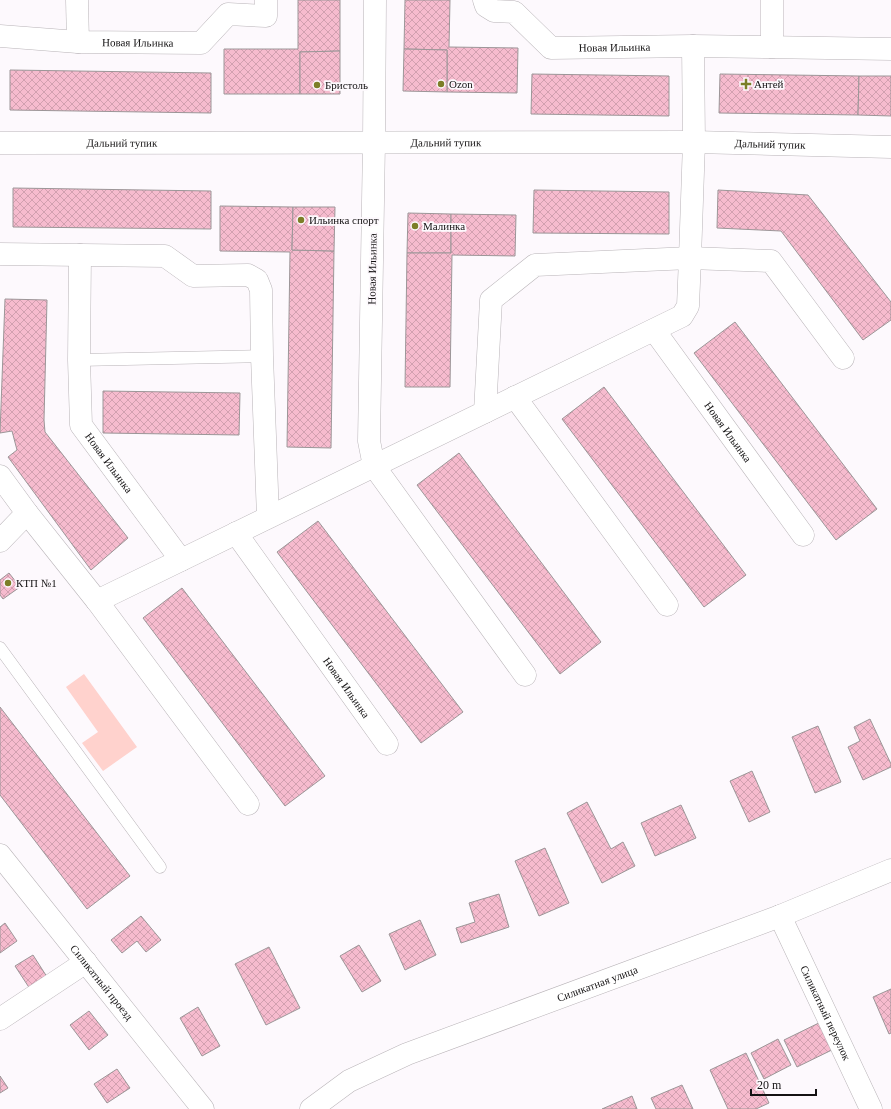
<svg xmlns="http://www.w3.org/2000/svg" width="891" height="1109" font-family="'Times New Roman',serif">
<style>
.green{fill:#ffd2cd}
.building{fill:url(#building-cross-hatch);stroke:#9c9698}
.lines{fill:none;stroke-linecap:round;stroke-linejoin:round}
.lane-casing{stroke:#b9b4b8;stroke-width:13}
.street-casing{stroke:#b9b4b8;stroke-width:23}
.secondary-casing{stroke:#b9b4b8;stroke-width:23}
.lane{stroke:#fff;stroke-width:12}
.street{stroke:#fff;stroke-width:22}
.secondary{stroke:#fff;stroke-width:22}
.poi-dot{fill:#7c7e27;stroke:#fdf9fd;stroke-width:1.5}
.labels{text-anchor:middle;stroke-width:3.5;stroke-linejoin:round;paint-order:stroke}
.street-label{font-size:11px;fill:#141213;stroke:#fdf9fd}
.poi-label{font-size:11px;fill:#141213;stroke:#fdf9fd;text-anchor:start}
</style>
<defs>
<pattern id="building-cross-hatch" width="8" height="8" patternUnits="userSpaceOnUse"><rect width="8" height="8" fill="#f6bbce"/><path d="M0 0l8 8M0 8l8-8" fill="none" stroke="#d2a0b0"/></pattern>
</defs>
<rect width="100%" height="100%" fill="#fdf9fd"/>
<path class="green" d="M84,674L137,747L103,771L82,743L98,732L66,687Z"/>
<g class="building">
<path d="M298,0H340V51L300,52V94H224V49H298Z"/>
<path d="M405,0H450L449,47L518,48L517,93L447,92V50L404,49Z"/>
<path d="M404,49L447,50V92L403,91Z"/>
<path d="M340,51V94H300V52Z"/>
<path d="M10,70L211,73V113L10,110Z"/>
<path d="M532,74L669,76V116L531,114Z"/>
<path d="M720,74L859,76L858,115L719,113Z"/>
<path d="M859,76H891V116L858,115Z"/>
<path d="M13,188L211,191V229L13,227Z"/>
<path d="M534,190L669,192V234L533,233Z"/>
<path d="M718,190L808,195L891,302V320L863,340L781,231L717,228Z"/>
<path d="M220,206L293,207L292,250L334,251L331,448L287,447L290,252L220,251Z"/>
<path d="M293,207H335L334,251L292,250Z"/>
<path d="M408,213L451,214V253H407Z"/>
<path d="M451,214L516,215L515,256L452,255L450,387H405L407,253H451Z"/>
<path d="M5,299L47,300L44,420L45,432L128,538L91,570L8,457L17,450L12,431L0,433Z"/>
<path d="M735,322L877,509L836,540L694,353Z"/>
<path d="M604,387L746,575L704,607L562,419Z"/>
<path d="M103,391L240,393L239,435L103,433Z"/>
<path d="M459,453L601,642L560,674L417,485Z"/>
<path d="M318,521L463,712L421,743L277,552Z"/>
<path d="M9,573L20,587L3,599L0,595V580Z"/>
<path d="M182,588L325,776L285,806L143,618Z"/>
<path d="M0,707L130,876L87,909L0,795Z"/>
<path d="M870,719L891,764V767L863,780L848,747L860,741L854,727Z"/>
<path d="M818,726L841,782L815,793L792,737Z"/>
<path d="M752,771L770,812L749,822L730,781Z"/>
<path d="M587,802L611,849L623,842L635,866L602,883L567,813Z"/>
<path d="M681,805L696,838L655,856L641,823Z"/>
<path d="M545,848L569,903L539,916L515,861Z"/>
<path d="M499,894L509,927L461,943L456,928L475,922L469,903Z"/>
<path d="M141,916L161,940L146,952L137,941L122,953L111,940Z"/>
<path d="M420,920L436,955L405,970L389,934Z"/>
<path d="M5,923L17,941L0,953V927Z"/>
<path d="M359,945L381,981L362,992L340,956Z"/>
<path d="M269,947L300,1008L266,1025L235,964Z"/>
<path d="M33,955L49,980L32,992L15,966Z"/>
<path d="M891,989V1033L889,1034L873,997Z"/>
<path d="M198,1007L220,1046L202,1056L180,1018Z"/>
<path d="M89,1011L108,1035L89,1050L70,1025Z"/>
<path d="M827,1019L840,1046L797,1067L784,1040Z"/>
<path d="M778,1039L791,1065L764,1079L751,1053Z"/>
<path d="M746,1053L769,1103L756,1109H728L710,1070Z"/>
<path d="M117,1069L130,1088L107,1103L94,1084Z"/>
<path d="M0,1076L8,1088L0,1093Z"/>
<path d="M682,1085L693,1109H656L651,1098Z"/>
<path d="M632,1096L637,1109H602Z"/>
</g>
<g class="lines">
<g class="lane-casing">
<g id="lane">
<path d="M79,360L262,356"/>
<path d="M0,648L160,867"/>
</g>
</g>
<g class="street-casing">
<g id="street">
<path d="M77,0L78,42"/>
<path d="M375,0L374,142L369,441L374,466L525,675"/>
<path id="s1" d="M484,0L486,6L494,11L514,12L551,48L693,46L891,49"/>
<path id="s2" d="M0,36L78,42L201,43L228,14L266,16V0"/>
<path d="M772,47V0"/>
<path id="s3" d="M0,143L694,142L891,147"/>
<path d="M0,254L165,256L193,276L248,275L257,280L261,290L262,356L268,517"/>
<path id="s4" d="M80,255L79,360L81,425L181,560"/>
<path id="s5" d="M654,330L803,535"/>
<path d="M515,397L667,605"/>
<path d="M485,412L491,300L535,265L690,258L771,261L843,358"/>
<path d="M0,476L27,513L97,601L248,804"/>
<path id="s6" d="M236,533L387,744"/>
<path d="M0,541L27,513"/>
<path d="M97,601L682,316L688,306L690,258L694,142L693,46"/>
<path id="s7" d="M0,855L203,1109"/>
<path id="s8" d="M780,916L871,1109"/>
<path d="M0,1019L86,962"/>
</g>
</g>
<g class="secondary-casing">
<g id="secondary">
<path id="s9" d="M311,1109L349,1081L407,1054L780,916L891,870"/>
</g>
</g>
<use href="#lane" class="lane"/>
<use href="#street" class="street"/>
<use href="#secondary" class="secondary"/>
</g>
<g class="poi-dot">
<circle cx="441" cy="84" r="4"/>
<path d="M744 78h4v4h4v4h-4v4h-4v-4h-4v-4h4z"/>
<circle cx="317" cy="85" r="4"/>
<circle cx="301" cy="220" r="4"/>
<circle cx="415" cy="226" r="4"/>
<circle cx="8" cy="583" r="4"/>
</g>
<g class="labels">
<g class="street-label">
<text dy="4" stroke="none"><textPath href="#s2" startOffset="138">Новая Ильинка</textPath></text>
<text dy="4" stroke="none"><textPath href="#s1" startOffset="151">Новая Ильинка</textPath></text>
<text dy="4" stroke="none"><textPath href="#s3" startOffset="446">Дальний тупик</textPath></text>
<text dy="4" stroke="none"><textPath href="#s3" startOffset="122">Дальний тупик</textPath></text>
<text dy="4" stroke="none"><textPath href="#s3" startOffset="770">Дальний тупик</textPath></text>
<text transform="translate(372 269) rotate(-89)" y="4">Новая Ильинка</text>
<text dy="4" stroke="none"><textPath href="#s5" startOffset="126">Новая Ильинка</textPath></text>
<text dy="4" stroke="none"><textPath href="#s4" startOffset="217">Новая Ильинка</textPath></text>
<text dy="4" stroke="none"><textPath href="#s6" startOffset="190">Новая Ильинка</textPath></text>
<text dy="4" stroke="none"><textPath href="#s7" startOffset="163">Силикатный проезд</textPath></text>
<text dy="4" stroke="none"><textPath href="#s9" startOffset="314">Силикатная улица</textPath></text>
<text dy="4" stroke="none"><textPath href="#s8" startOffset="107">Силикатный переулок</textPath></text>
</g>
<g class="poi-label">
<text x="449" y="88">Ozon</text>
<text x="754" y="88">Антей</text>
<text x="325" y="89">Бристоль</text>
<text x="309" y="224">Ильинка спорт</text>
<text x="423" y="230">Малинка</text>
<text x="16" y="587">КТП №1</text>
</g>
</g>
<path d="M751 1089v6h65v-6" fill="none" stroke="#141213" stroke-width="2"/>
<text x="757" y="1089" font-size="12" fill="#141213" stroke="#fdf9fd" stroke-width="3" paint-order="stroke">20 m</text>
</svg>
